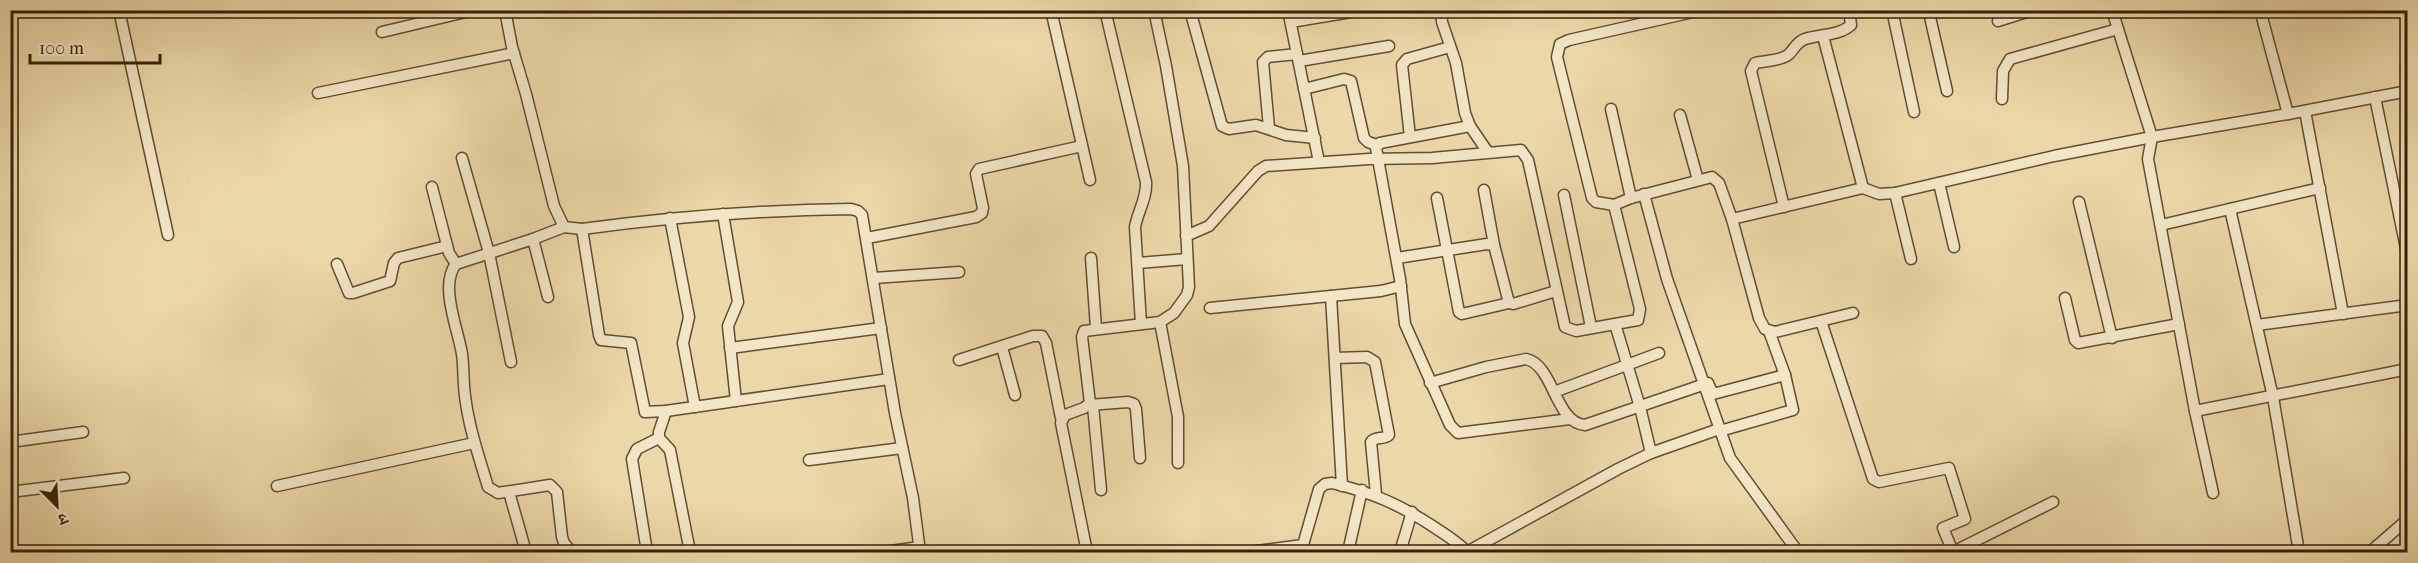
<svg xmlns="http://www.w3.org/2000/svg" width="2418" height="563" font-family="'IM FELL French Canon','Noto Serif Devanagari',serif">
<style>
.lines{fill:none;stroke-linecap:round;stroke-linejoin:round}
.minor-casing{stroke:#634e30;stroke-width:13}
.minor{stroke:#f2e6c6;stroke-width:10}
</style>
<rect width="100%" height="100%" fill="#ebd8a8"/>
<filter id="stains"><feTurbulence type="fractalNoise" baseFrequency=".00333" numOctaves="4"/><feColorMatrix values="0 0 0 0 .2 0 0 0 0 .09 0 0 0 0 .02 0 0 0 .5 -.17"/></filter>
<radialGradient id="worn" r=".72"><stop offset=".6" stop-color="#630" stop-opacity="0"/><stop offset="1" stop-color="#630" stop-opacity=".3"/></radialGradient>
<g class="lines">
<g class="minor-casing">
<g id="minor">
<path d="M119,10L168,235"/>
<path d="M505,10L512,47L526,94L554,206L564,227L582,229C671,217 761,210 851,209L858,211L862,215L895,413L913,498L920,552"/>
<path d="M1051,10L1090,180"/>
<path d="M1105,10L1146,182C1147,198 1138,211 1135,227L1141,324"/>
<path d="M1190,10L1222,126L1229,129L1256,125L1286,135L1315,138"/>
<path d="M1288,10L1319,162"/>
<path d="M1441,10L1442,22L1456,63L1465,113L1470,126L1487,151"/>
<path d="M1702,10L1569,40L1560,44L1557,57L1592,198L1596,202L1614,205L1631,198L1712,177L1719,183L1732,219L1863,188L1879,194L1895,193L2054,156L2152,137L2112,10"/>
<path d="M1892,10L1914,112"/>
<path d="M1931,10L1930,17L1947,91"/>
<path d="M2260,10L2288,114"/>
<path d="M2405,10L2408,16"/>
<path d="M1998,21L2033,10"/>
<path d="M1291,22L1363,10"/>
<path d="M382,32L474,10"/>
<path d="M1823,36L1863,188"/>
<path d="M1299,61L1389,46"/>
<path d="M1304,89L1344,79L1351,81L1364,138L1368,142L1377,145"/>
<path d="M318,93L514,53"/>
<path d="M2375,97L2408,258"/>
<path d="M2002,99L2003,71L2010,59L2118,29"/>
<path d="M1611,109L1631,198"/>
<path d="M2305,111L2343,314"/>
<path d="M1680,115L1698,180"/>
<path d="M1470,126L1380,143L1376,148L1400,279L1405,324L1450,425L1458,433L1570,419"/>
<path d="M1269,128L1263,62L1268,57L1297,54"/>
<path d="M1410,137L1402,65L1407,59L1450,47"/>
<path d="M462,158L489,253L511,362"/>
<path d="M1939,183L1954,247"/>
<path d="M432,187L449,253L456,264"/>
<path d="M1484,190L1494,245"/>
<path d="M1895,193L1911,259"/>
<path d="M1644,194L1667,279L1730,458L1798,552"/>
<path d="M1564,195L1591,327"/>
<path d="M1437,198L1459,312L1462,314L1509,303"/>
<path d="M2079,202L2112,338"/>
<path d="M1784,207L1751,71L1755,63C1764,61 1780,61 1788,55C1794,50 1796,42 1805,39C1820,34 1839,36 1851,25L1849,10"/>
<path d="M2230,209L2273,397L2299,552"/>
<path d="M723,214L738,302L728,326L736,401"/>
<path d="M670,218L689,317L683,343L695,407"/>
<path d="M1732,219L1759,318L1765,329L1775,332L1853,313"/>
<path d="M2161,225L2320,188"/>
<path d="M564,227L533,239L456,264C439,285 458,329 462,354C464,368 463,382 465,396C469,428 479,457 488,487L498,493L550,485L557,492L562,537L564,543L572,552"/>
<path d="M582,229L599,335L601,340L631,343L645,412L666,411L889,379"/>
<path d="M1186,236L1209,226L1258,171L1266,166L1369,159L1432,158L1521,150L1528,160L1565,327L1576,331L1615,324"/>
<path d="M867,238L976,217L982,213L983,208L976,174L979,169L1082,146"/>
<path d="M533,239L548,297"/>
<path d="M1091,258L1096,328"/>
<path d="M1397,258L1487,244L1494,245L1509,303L1513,304L1556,291"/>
<path d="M1138,263L1187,259"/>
<path d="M337,264L349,293H353L390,281L394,263L398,258L447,246"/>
<path d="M874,278L959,272"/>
<path d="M1331,296L1342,486"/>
<path d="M2065,298L2075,340L2078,343L2179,324"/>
<path d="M1210,308L1381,291L1401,286"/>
<path d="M1821,321L1873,479L1879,482L1949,468L1965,519L1943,528L1953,552"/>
<path d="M1160,322L1178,417V463"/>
<path d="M2257,325L2408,305"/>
<path d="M1002,347L1015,395"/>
<path d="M730,348L881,328"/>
<path d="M1335,358L1367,357L1375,362L1389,435C1384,440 1375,436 1371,442L1376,494"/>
<path d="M959,360L1033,336H1042L1046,343L1061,418"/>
<path d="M1430,383L1486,367L1526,359C1554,365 1555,423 1585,425L1708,383L1713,394L1785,375L1769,331"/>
<path d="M1554,392L1659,353"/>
<path d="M1089,405L1128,402L1134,404L1136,409L1140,458"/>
<path d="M1093,406L1101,490"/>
<path d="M666,411L659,432V438L670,450L690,552"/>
<path d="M2195,411L2408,369"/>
<path d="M1720,431L1793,410L1785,375"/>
<path d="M10,442L83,432"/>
<path d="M1651,453L1719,429"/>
<path d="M809,460L902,448"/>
<path d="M277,486L474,443"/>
<path d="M10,492L124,478"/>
<path d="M509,492L526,552"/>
<path d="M2213,493L2195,411L2148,159L2152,137L2288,114L2408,91"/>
<path d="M647,552L632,459L637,449L659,438"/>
<path d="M883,552L920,547"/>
<path d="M1087,552L1061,423L1065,415L1084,408L1090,403L1082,337L1084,331L1160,322L1174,313L1187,295L1189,287L1183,166L1166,66L1154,10"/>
<path d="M1248,552L1303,545L1319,489L1325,484L1332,483C1373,493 1399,504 1434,527C1446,535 1458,542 1467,552"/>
<path d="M1348,552L1362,490"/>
<path d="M1400,552L1412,512"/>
<path d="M1467,552L1618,469L1651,453L1640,407L1615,324L1638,320L1640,309L1614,205"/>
<path d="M1953,552L2053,502"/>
<path d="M2370,552L2408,519"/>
</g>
</g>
<use href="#minor" class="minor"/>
</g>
<rect width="2418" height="563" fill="none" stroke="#ebd8a8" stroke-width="36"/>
<rect x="12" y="12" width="2394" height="539" fill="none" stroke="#362008" stroke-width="3"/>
<rect x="18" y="18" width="2382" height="527" fill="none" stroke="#362008" stroke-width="1.5"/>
<g transform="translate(57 506) rotate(156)" stroke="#f2e6c6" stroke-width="4.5" paint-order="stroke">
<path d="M0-4.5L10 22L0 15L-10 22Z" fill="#362008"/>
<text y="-9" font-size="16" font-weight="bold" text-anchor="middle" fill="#362008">उ</text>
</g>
<path d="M30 54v9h130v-9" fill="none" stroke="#362008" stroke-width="3"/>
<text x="39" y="54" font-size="18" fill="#362008" stroke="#f2e6c6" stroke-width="4.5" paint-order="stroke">100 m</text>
<rect width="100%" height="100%" filter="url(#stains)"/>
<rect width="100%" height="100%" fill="url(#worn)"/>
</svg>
